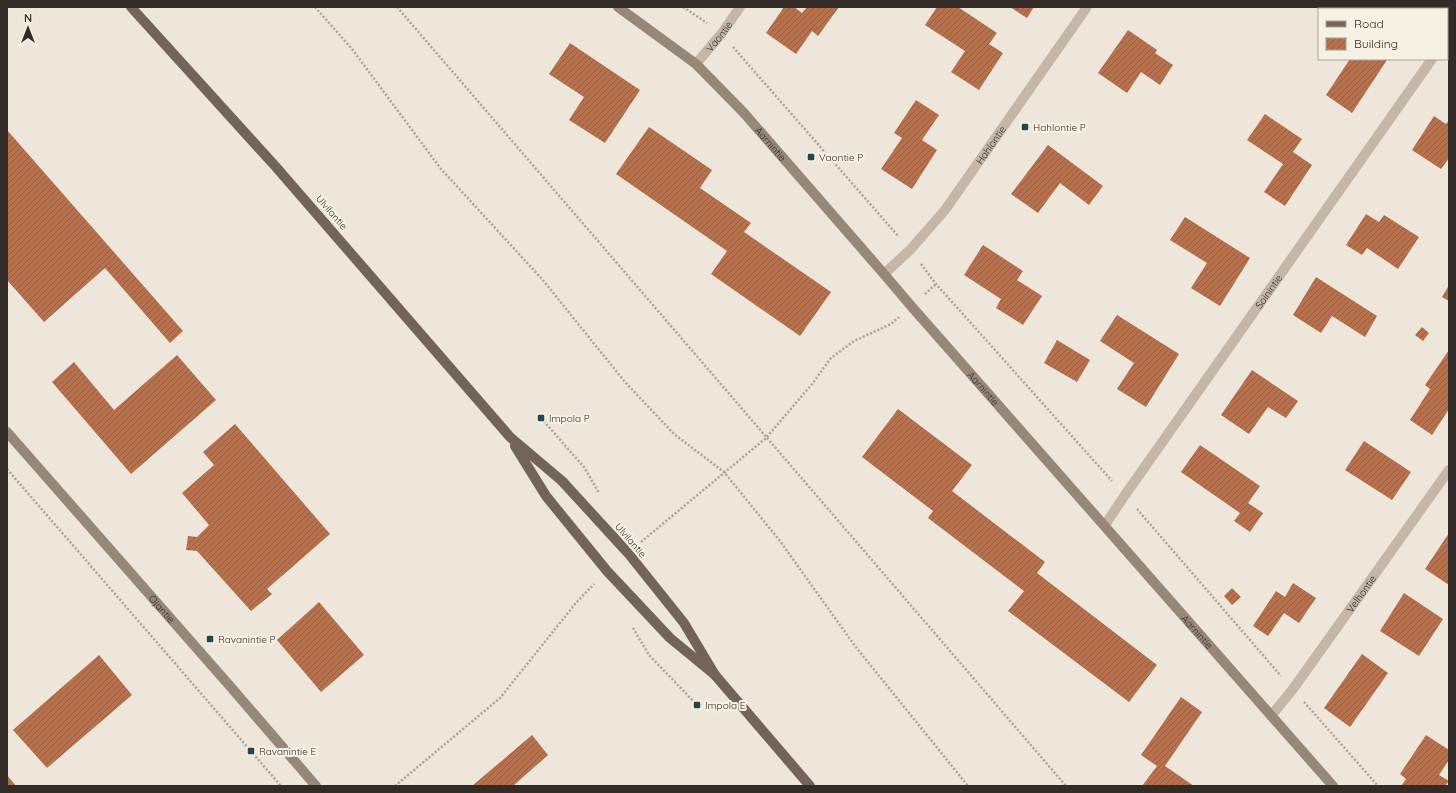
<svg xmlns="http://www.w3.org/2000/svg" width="1456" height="793" font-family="Quicksand,sans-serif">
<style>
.building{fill:url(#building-hatch)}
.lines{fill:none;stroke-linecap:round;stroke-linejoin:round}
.path{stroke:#afa192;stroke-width:2.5;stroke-dasharray:2 2;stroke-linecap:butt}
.street{stroke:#c4b7a8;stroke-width:10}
.secondary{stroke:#978779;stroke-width:10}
.primary{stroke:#72645a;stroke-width:10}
.poi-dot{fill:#22474e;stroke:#f6f0e5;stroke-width:1.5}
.labels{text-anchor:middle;stroke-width:4;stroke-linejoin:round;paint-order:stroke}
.street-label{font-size:10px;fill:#322b27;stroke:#f6f0e5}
.poi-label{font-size:10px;fill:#322b27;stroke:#f6f0e5;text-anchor:start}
</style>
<defs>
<pattern id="building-hatch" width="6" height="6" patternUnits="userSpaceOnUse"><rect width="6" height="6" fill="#b6724f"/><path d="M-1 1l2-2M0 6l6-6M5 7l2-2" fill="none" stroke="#955e42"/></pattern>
</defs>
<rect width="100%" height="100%" fill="#eee6da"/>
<g class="building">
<path d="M784,7H794L802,13L807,7H839L818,36L812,31L796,54L766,33Z"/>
<path d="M937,7H958L997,33L989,44L1003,53L979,90L951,72L965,51L925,25Z"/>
<path d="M1010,7H1034L1027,18Z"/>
<path d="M1401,7H1434L1432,9H1400Z"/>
<path d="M1128,30L1157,50L1155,53L1173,65L1160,85L1141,72L1127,93L1098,73Z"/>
<path d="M570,43L640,90L605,143L569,120L584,97L549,74Z"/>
<path d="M1350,59L1387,60L1352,113L1326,95Z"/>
<path d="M916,100L939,115L922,140L937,150L912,189L881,169L902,138L894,133Z"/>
<path d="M1265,114L1302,139L1293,152L1312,165L1285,206L1264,192L1283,164L1247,140Z"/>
<path d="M1434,116L1446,124L1449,120V158L1441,169L1412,150Z"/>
<path d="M649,127L712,170L700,188L751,223L744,232L831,292L800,336L711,274L727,251L616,174Z"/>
<path d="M7,130L183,331L170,343L105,268L44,322L7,280Z"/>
<path d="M1048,145L1103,186L1089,205L1060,183L1038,213L1011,194Z"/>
<path d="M1366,214L1379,222L1384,215L1419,237L1398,269L1367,248L1362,255L1346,245Z"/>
<path d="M1185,217L1250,258L1220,306L1191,288L1207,263L1170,240Z"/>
<path d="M983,245L1023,271L1017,280L1042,296L1023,325L996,308L1001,299L964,275Z"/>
<path d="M1316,277L1377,316L1365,337L1332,316L1321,333L1293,315Z"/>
<path d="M1449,285V301L1442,297Z"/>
<path d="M1117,315L1179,354L1146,407L1117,389L1134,363L1100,341Z"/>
<path d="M1422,327L1429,333L1423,341L1415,335Z"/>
<path d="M1057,340L1090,360L1077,382L1044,363Z"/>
<path d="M1449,350V409L1432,435L1410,420L1430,389L1425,385Z"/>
<path d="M177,355L216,400L131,474L52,382L74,362L114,410Z"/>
<path d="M1252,370L1298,401L1286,418L1268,407L1249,434L1221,415Z"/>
<path d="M898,409L972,465L952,491L1045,562L1037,573L1157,665L1129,702L1008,611L1024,591L928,518L933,511L862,457Z"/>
<path d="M235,424L330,534L267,589L272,594L251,611L197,551L186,550L188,536L197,537L209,525L182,493L214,465L203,452Z"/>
<path d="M1364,441L1411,472L1392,500L1345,470Z"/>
<path d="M1200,445L1260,486L1248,503L1263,513L1250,532L1234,521L1240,513L1181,472Z"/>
<path d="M1449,533V585L1425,569Z"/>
<path d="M1293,583L1316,598L1299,623L1284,613L1268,636L1253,626L1276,591L1285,597Z"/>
<path d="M1232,588L1241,597L1232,605L1224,596Z"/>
<path d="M1404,593L1443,619L1419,656L1380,631Z"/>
<path d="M319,602L364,655L321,692L277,640Z"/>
<path d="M1362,654L1388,673L1350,727L1324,708Z"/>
<path d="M99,655L132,695L47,768L13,730Z"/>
<path d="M1181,697L1202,712L1165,766L1194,786H1142L1157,766L1141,755Z"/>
<path d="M532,735L548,755L513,786H472Z"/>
<path d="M1426,735L1449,750V760L1439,775L1449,781L1445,786H1401L1406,779L1400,774Z"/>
<path d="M7,775L16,786H7Z"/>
</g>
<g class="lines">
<g class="path">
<path d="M315,7L352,49L441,169L542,279L625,382L674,434L724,472L780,541L855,646L968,786"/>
<path d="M397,7L1066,786"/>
<path d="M683,7L707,23"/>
<path d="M733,47L899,237"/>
<path d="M921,264L936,284L1112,481"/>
<path d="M925,294L936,284"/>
<path d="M541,418L584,467L599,493"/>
<path d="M7,469L281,786"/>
<path d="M1137,509L1281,676"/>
<path d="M641,542L766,438L812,384L831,358L854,341L891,324L899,317"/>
<path d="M633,628L649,655L697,705"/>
<path d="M1304,702L1378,786"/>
<path d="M395,786L500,698L575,604L594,584"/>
</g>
<g class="street">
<path d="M1447,38L1449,35"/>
<path id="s1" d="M696,64L722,33L740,7"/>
<path id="s2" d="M884,274L910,250L945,210L1087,7"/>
<path id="s3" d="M1105,525L1125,495L1432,59"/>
<path id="s4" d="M1271,716L1293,689L1449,470"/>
</g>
<g class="secondary">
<path id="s5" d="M618,7L696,64L744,113L884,274L912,307L1333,786"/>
<path id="s6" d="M7,432L229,685L316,786"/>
</g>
<g class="primary">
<path d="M131,7L276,167L510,437L562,481L628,553L684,623L715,675"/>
<path d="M515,446L546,496L607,571L670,638L715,675L810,786"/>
</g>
</g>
<g class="poi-dot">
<rect x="1021" y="123" width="8" height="8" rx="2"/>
<rect x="807" y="153" width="8" height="8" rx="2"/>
<rect x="537" y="414" width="8" height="8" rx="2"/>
<rect x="206" y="635" width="8" height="8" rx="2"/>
<rect x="693" y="701" width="8" height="8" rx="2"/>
<rect x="247" y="747" width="8" height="8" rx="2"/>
</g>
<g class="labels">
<g class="street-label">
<text dy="4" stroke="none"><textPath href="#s1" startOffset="36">Vaontie</textPath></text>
<text dy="4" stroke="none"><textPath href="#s5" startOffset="206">Aarnintie</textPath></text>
<text dy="4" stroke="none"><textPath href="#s2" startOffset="168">Hahlontie</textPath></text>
<text transform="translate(332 212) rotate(49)" y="4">Ulvilantie</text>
<text dy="4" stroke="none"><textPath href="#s3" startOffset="285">Soinintie</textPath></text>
<text dy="4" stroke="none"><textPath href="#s5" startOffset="530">Aarnintie</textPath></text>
<text transform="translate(631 540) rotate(49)" y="4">Ulvilantie</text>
<text dy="4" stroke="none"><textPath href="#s4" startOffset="152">Velhontie</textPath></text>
<text dy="4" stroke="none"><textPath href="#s6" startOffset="235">Ojantie</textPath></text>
<text dy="4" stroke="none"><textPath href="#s5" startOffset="854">Aarnintie</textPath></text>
</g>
<g class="poi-label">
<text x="1033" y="131">Hahlontie P</text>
<text x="819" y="161">Vaontie P</text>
<text x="549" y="422">Impola P</text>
<text x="218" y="643">Ravanintie P</text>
<text x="705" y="709">Impola E</text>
<text x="259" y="755">Ravanintie E</text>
</g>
</g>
<rect width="1456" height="793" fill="none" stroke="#322b27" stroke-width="16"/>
<rect x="1318" y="8" width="130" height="52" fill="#f6f0e5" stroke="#a8a199"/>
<rect x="1326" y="21" width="20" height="6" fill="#72645a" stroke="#a8a199"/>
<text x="1354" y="28" font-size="12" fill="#322b27">Road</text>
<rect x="1326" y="38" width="20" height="12" fill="url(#building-hatch)" stroke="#a8a199"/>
<text x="1354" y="48" font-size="12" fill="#322b27">Building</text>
<g transform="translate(28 28)" stroke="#f6f0e5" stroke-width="3" paint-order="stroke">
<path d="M0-3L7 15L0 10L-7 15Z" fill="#322b27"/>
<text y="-6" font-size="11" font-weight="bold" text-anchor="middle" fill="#322b27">N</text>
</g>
</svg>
